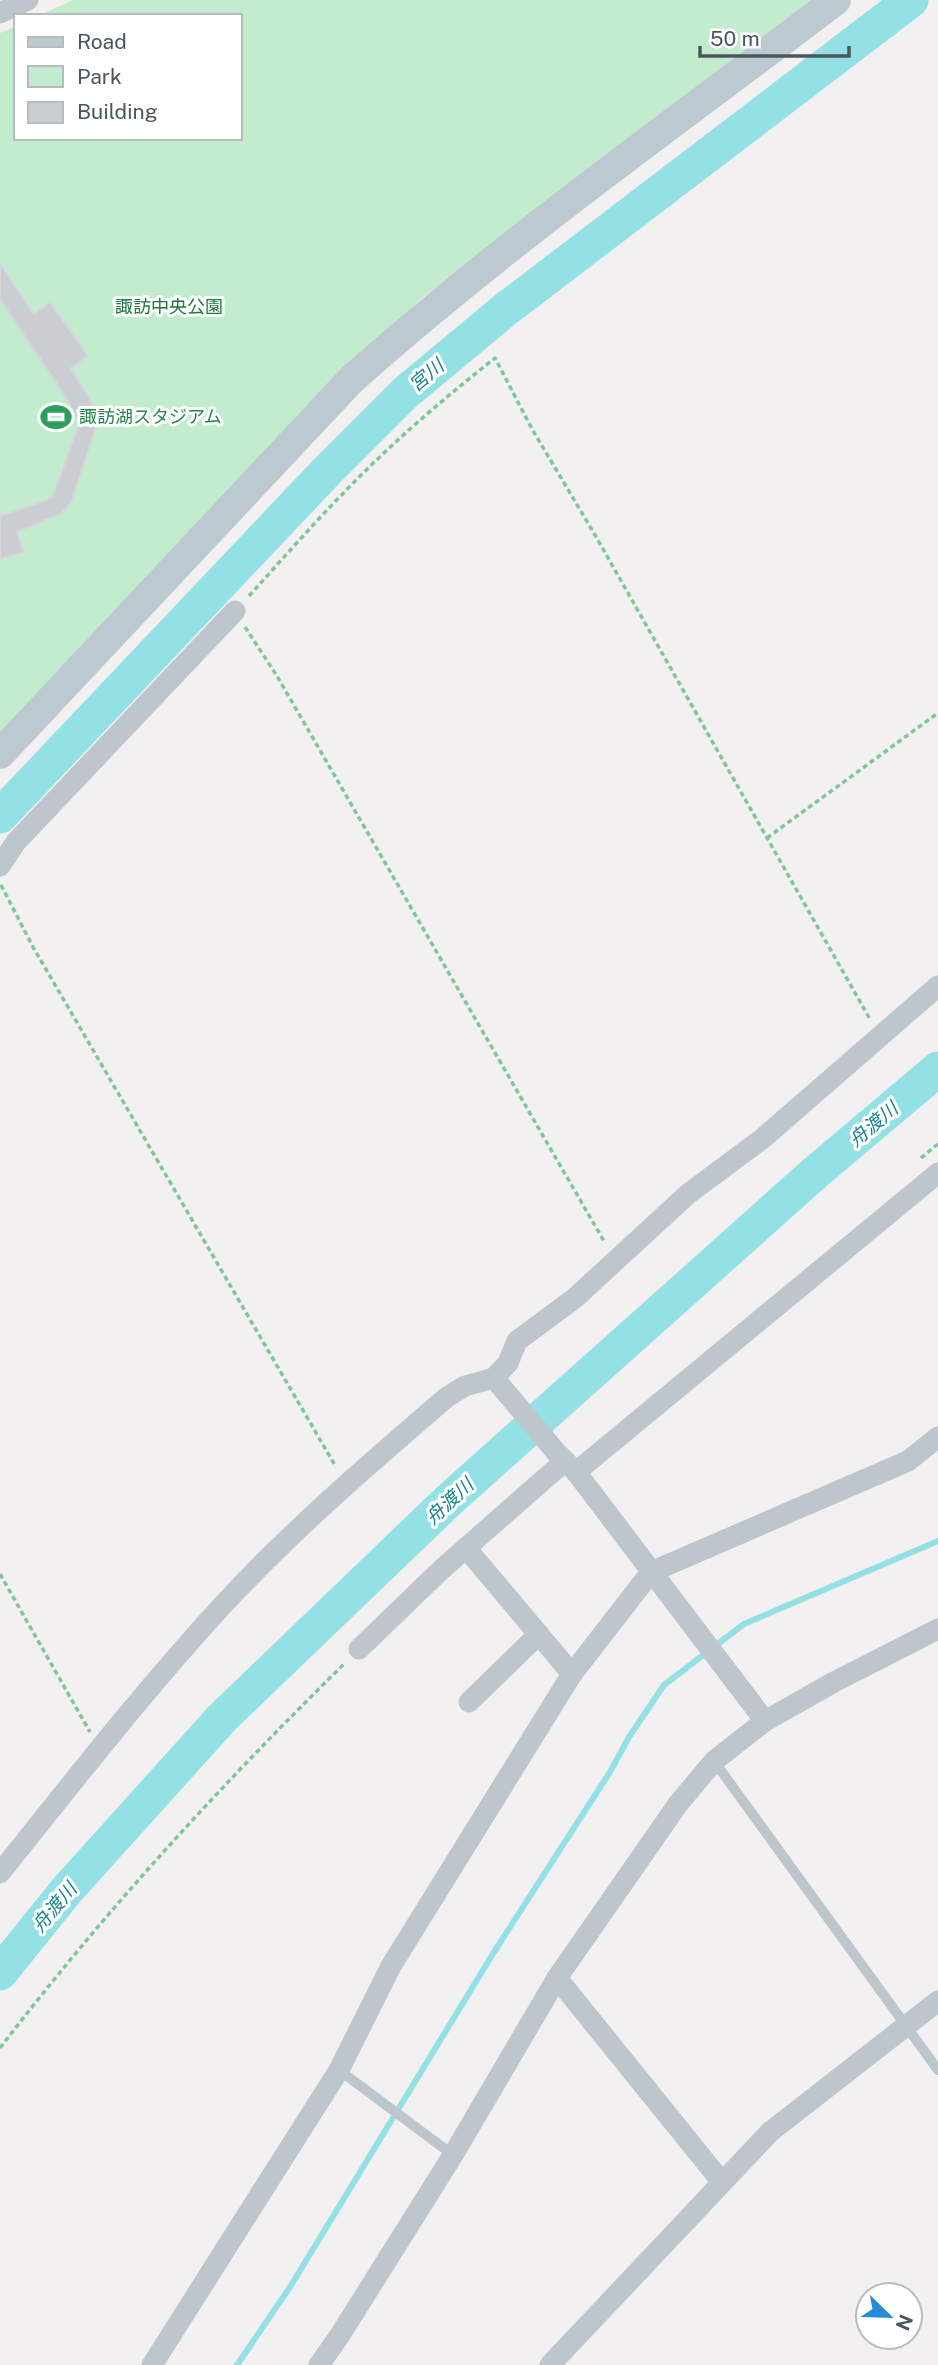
<svg xmlns="http://www.w3.org/2000/svg" width="938" height="2365" font-family="'Public Sans','Noto Sans JP',sans-serif">
<style>
.green{fill:#c2eccd}
.lines{fill:none;stroke-linecap:round;stroke-linejoin:round}
.stream{stroke:#93e0e5;stroke-width:6}
.river{stroke:#93e0e5;stroke-width:35}
.building{fill:#caced2;stroke:#d5d7db;stroke-width:2}
.path{stroke:#7dc798;stroke-width:3.5;stroke-dasharray:5 3.5;stroke-linecap:butt}
.lane{stroke:#bdc6cc;stroke-width:10}
.street{stroke:#bdc6cc;stroke-width:21}
.secondary{stroke:#bdc9d0;stroke-width:30}
.labels{text-anchor:middle;stroke-width:6;stroke-linejoin:round;paint-order:stroke}
.park-label{font-size:18px;fill:#1f793f;stroke:#fff}
.leisure-label{font-size:18px;fill:#27864d;stroke:#fff;text-anchor:start}
.water-label{font-size:19px;font-style:italic;fill:#17838b;stroke:#fff}
</style>
<rect width="100%" height="100%" fill="#f2f0f0"/>
<path class="green" d="M73,0H814L650,129L424,296L331,384L0,737V33L16,26V138H240V16H38Z"/>
<g class="lines">
<path class="stream" d="M237,2365L290,2287L494,1952L610,1772L629,1737L664,1685L744,1624L938,1541"/>
<g class="river">
<path d="M0,816L326,472L405,393L506,309L911,0"/>
<path d="M0,1973L66,1891L222,1718L449,1500L816,1172L938,1069"/>
</g>
</g>
<path class="building" d="M0,264L34,314L50,302L88,356L71,368L95,408L97,424L71,503L62,513L17,532L24,552L0,559V516L52,498L79,423L67,399L0,299Z"/>
<g class="lines">
<g class="path">
<path d="M249,596C293,547 337,497 385,452C420,419 457,388 495,358L532,429L595,535L871,1021"/>
<path d="M245,627L277,676L605,1243"/>
<path d="M767,838L938,713"/>
<path d="M1,885L33,947L336,1467"/>
<path d="M921,1158L938,1144"/>
<path d="M0,1574L90,1732"/>
<path d="M0,2048C105,1911 222,1784 345,1663"/>
</g>
<g class="lane">
<path d="M714,1761L938,2070"/>
<path d="M339,2070L453,2155"/>
</g>
<g class="street">
<path d="M0,13L28,0"/>
<path d="M0,866L16,842L235,611"/>
<path d="M494,1378L556,1452L576,1472L765,1721"/>
<path d="M576,1472L938,1173"/>
<path d="M466,1548L572,1674"/>
<path d="M359,1649L442,1569L565,1461"/>
<path d="M469,1702L539,1634"/>
<path d="M0,1873C72,1783 143,1692 221,1607C291,1531 369,1464 447,1397L465,1386L494,1378L508,1363L517,1341L575,1298L688,1194L762,1139L938,986"/>
<path d="M557,1978L721,2181"/>
<path d="M152,2365L339,2070L391,1966L572,1674L651,1572L908,1461L938,1437"/>
<path d="M319,2365L340,2335L453,2155L557,1978L678,1804L714,1761L765,1721L834,1682L938,1629"/>
<path d="M550,2365L770,2132L938,2001"/>
</g>
<path class="secondary" d="M0,754L351,380C503,244 674,124 836,0"/>
</g>
<defs>
<g id="stadium-bare" transform="scale(2.415)"><path d="M0-5a6.5 5 0 1 0 0 10a6.5 5 0 1 0 0-10ZM-3.5-1.8h7v3.6h-7Z" fill="#2e9e5b" stroke="#fff" stroke-width="2.5" paint-order="stroke"/></g>
</defs>
<g fill-rule="evenodd">
<use href="#stadium-bare" x="56" y="417"/>
</g>
<g class="labels">
<g class="park-label">
<text x="169" y="313">諏訪中央公園</text>
</g>
<g class="leisure-label">
<text x="79" y="423">諏訪湖スタジアム</text>
</g>
<g class="water-label">
<text transform="translate(426 375) rotate(-40)" y="7">宮川</text>
<text transform="translate(873 1124) rotate(-40)" y="7">舟渡川</text>
<text transform="translate(449 1501) rotate(-43)" y="7">舟渡川</text>
<text transform="translate(54 1907) rotate(-50)" y="7">舟渡川</text>
</g>
</g>
<rect x="14" y="14" width="228" height="126" fill="#ffffff" stroke="#b6bbbe" stroke-width="2"/>
<rect x="28" y="37" width="35" height="10" fill="#bdc9d0" stroke="#b6bbbe" stroke-width="2"/>
<text x="77" y="49" font-size="21" fill="#49565c">Road</text>
<rect x="28" y="66" width="35" height="21" fill="#c2eccd" stroke="#b6bbbe" stroke-width="2"/>
<text x="77" y="84" font-size="21" fill="#49565c">Park</text>
<rect x="28" y="102" width="35" height="21" fill="#caced2" stroke="#b6bbbe" stroke-width="2"/>
<text x="77" y="119" font-size="21" fill="#49565c">Building</text>
<g transform="translate(889 2316) rotate(113)"><circle r="33" fill="#ffffff" stroke="#b6bbbe" stroke-width="2"/>
<path d="M0-5L12 26L0 18L-12 26Z" fill="#288bd5"/>
<text y="-10" font-size="19" font-weight="bold" text-anchor="middle" fill="#49565c">N</text>
</g>
<path d="M700 46v10h149v-10" fill="none" stroke="#49565c" stroke-width="3.5"/>
<text x="710" y="46" font-size="21" fill="#49565c" stroke="#ffffff" stroke-width="5" paint-order="stroke">50 m</text>
</svg>
